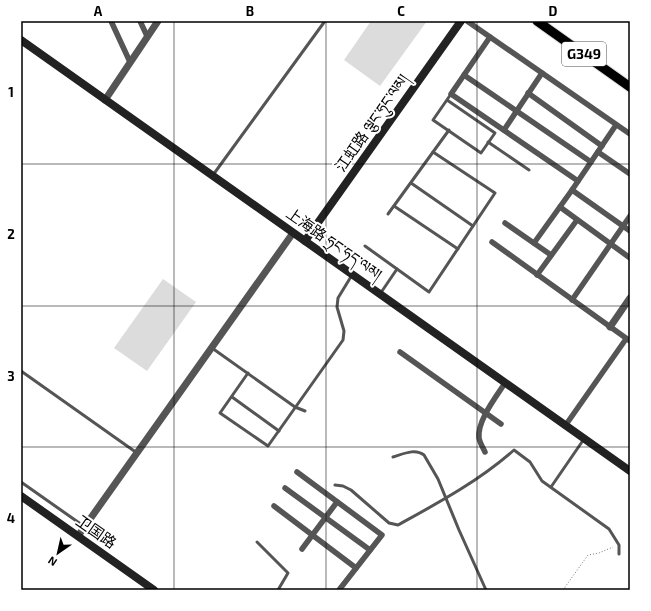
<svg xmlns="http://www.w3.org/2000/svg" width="651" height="611" font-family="'Exo 2','Noto Sans SC','Noto Serif Tibetan',sans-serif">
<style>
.green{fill:#dcdcdc}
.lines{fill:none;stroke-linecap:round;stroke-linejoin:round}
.trunk-casing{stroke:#dbdbdb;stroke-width:11}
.path{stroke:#777;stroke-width:1;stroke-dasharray:1 2;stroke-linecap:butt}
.service{stroke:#555;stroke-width:3}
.minor{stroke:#555;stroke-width:5.5}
.tertiary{stroke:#555;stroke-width:7}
.secondary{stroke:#222;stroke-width:8}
.trunk{stroke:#000;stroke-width:9}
.grid{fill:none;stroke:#000;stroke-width:1;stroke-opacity:0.55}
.labels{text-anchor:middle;stroke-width:4;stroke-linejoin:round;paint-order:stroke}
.shield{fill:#fff;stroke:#4c4c4c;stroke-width:1}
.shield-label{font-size:14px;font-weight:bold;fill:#000}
.street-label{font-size:15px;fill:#000;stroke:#fff}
.neatline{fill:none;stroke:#000;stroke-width:1.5}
.grid-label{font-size:13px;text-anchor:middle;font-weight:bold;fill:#000}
</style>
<rect width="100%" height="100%" fill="#fff"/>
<g class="green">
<path d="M371,21H427L380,86L344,60Z"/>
<path d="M163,279L196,302L147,371L114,348Z"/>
</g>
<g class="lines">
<g class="trunk-casing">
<path id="trunk" d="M537,21L630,87"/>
</g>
<path class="path" d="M563,590L588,555L599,553L613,547"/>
<g class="service">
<path d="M447,100L495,133L481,153L433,120L451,94"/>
<path d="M488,142L529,170"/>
<path d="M213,175L325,21"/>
<path d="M411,183L473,226"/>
<path d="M394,206L458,249"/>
<path d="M388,214L449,130"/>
<path d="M365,246L429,292L495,193L433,152"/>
<path d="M380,294L397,269"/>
<path d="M212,348L295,407L305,411"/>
<path d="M21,371L137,453"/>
<path d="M248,373L220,413L268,446L343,340L344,331L337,307L338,298L352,275"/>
<path d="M232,397L279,431"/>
<path d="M393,457C403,454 415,448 424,455L438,479L459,530L486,590"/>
<path d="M21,482L85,527"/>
<path d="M335,485L343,486L351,490L389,523L398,525C438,503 479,481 514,450L530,462L542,481L609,529L619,545V554"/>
<path d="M551,487L584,439"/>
<path d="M257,542L288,573L278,590"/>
</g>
<g class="minor">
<path d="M111,21L130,62"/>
<path d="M140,21L147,36"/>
<path d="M467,21L630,134"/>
<path d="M490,37L451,94L578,181"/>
<path d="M464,75L591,162"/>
<path d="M528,93L602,146"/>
<path d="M504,130L542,73"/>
<path d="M598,152L630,174"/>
<path d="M572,190L630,231"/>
<path d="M560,207L630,258"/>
<path d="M505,223L551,255"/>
<path d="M492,242L630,341"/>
<path d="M534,243L572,190L616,125"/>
<path d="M537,275L577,220"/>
<path d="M572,300L630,216"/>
<path d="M400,352L501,424"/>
<path d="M565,426L626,339"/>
<path d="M485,452C483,448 480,443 479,438C477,421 496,397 505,383"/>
<path d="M297,472L382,535L339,590"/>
<path d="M285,488L370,550"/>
<path d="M274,506L356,568"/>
<path d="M302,549L337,502"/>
</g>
<g class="tertiary">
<path d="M105,100L158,21"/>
<path d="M610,327L630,298"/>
<path d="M78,536L293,233"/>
</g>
<g class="secondary">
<path d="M21,40L630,471"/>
<path d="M305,241L461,21"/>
<path d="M21,496L154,590"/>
</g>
<use href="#trunk" class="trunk"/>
</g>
<path class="grid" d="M174,21V590M326,21V590M477,21V590M21,164H630M21,306H630M21,447H630"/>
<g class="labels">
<rect class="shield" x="562" y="42" width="44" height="24" rx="3"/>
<g class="shield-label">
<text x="584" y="59">G349</text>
</g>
<g class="street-label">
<text transform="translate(372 123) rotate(-55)" y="5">江虹路 ལྕང་ཧུང་ལམ།</text>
<text transform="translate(334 244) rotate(35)" y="5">上海路 ཧྲང་ཧད་ལམ།</text>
<text transform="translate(96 532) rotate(35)" y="5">卫国路</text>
</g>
</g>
<rect width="651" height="611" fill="none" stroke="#ffffff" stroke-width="44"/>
<g transform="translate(58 553) rotate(214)" stroke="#ffffff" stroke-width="3" paint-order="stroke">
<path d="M0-3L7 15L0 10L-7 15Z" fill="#000000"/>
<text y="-6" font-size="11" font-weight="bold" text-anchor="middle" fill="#000000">N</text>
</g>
<rect x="22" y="22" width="607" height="567" class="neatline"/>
<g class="grid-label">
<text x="98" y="16">A</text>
<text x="250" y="16">B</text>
<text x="401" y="16">C</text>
<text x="553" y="16">D</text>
<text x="11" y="97">1</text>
<text x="11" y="239">2</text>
<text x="11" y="381">3</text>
<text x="11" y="523">4</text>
</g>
</svg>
